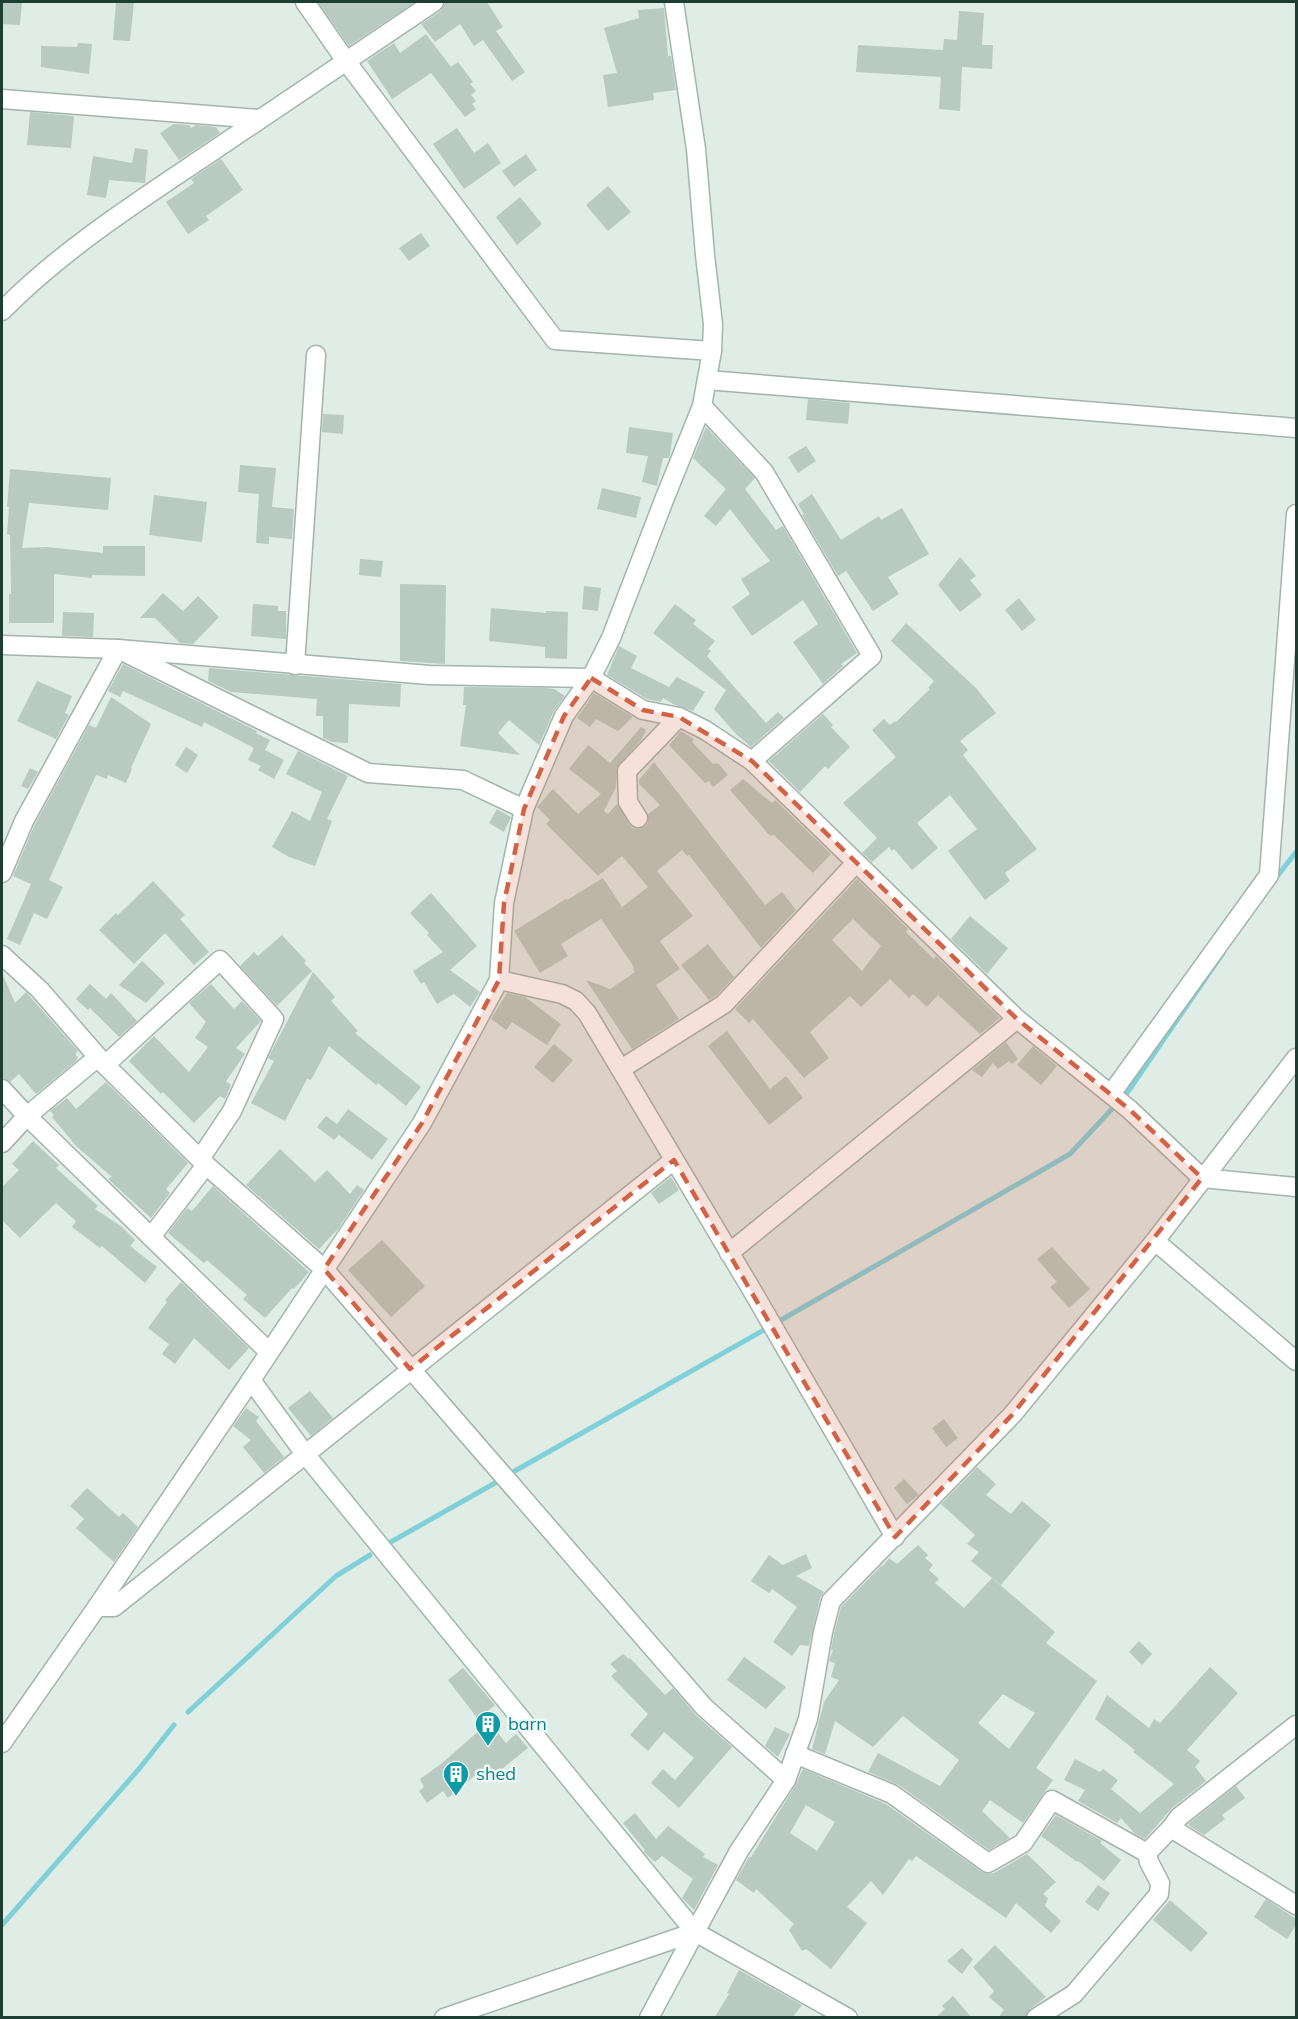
<svg xmlns="http://www.w3.org/2000/svg" width="1298" height="2019" font-family="Mulish,sans-serif">
<style>
.lines{fill:none;stroke-linecap:round;stroke-linejoin:round}
.stream{stroke:#82d0d7;stroke-width:5}
.building{fill:#b8cac1;fill-rule:evenodd}
.street-casing{stroke:#a2b4ad;stroke-width:21}
.secondary-casing{stroke:#9db9ad;stroke-width:21}
.street{stroke:#fff;stroke-width:18}
.secondary{stroke:#fff;stroke-width:18}
.marked{fill:#d26246;fill-opacity:0.2;stroke:#d26246;stroke-width:4.5;stroke-dasharray:12 8;stroke-linejoin:round}
.labels{text-anchor:middle;stroke-width:5;stroke-linejoin:round;paint-order:stroke}
.culture-label{font-size:18px;fill:#0d838f;stroke:#f0f8f4;text-anchor:start}
</style>
<rect width="100%" height="100%" fill="#e0ece6"/>
<g class="lines">
<g class="stream">
<path d="M1275,879L1296,852"/>
<path d="M1127,1093L1223,953"/>
<path d="M781,1320L1070,1154L1112,1109"/>
<path d="M513,1472L764,1330"/>
<path d="M389,1543L495,1483"/>
<path d="M188,1712L336,1576L370,1555"/>
<path d="M2,1925L139,1769L174,1725"/>
</g>
</g>
<g class="building">
<path d="M2,2H22L20,25L2,24Z"/>
<path d="M116,2H134L130,41L113,40Z"/>
<path d="M318,2H415L349,46Z"/>
<path d="M445,2H487L503,27L496,31L525,72L512,81L483,40L474,46L460,24L435,42L421,24L441,11Z"/>
<path d="M664,8L668,56H671L676,90L653,93L654,100L608,107L603,75L617,73L604,28L639,18L638,10Z"/>
<path d="M959,11L984,13L982,45H993L992,69L962,67L960,111L939,109L941,77L856,72L858,45L943,50L944,39L957,40Z"/>
<path d="M426,34L451,67L458,62L473,82L470,84L476,91L471,95L476,101L472,104L476,109L465,117L431,73L392,99L367,61L394,43L400,53Z"/>
<path d="M78,43L92,44L89,74L41,67V46L77,47Z"/>
<path d="M30,112L74,116L71,148L27,145Z"/>
<path d="M174,124L189,125L191,128L196,125L216,127L220,133L179,160L160,133Z"/>
<path d="M457,128L474,153L488,143L501,163L464,189L433,144Z"/>
<path d="M135,148L148,150L145,183L109,180L106,198L87,195L93,156L132,163Z"/>
<path d="M526,154L537,170L514,187L502,171Z"/>
<path d="M221,159L243,190L206,216L209,220L188,234L166,202L194,183L191,179Z"/>
<path d="M608,186L631,212L608,231L586,205Z"/>
<path d="M520,197L542,224L517,245L496,217Z"/>
<path d="M421,233L430,246L409,261L399,248Z"/>
<path d="M808,399L850,403L848,424L806,420Z"/>
<path d="M323,414L344,415L343,434L322,432Z"/>
<path d="M629,427L673,433L670,455L669,458H663L657,486L642,482L648,456L626,453Z"/>
<path d="M706,427L755,478L745,489L776,530L783,526L857,653L841,664L843,666L823,684L793,642L818,624L803,600L752,636L732,607L750,594L741,579L770,561L730,509L716,526L704,516L726,489L693,458Z"/>
<path d="M806,446L816,461L798,473L788,457Z"/>
<path d="M240,465L276,468L272,507L294,509L292,539L269,537V544L256,543L259,494L238,492Z"/>
<path d="M10,469L111,478L108,510L29,503L22,548L47,547L103,553V546H145V576L92,575V578L54,574V623H9V594H11L10,535L7,534L9,507H7Z"/>
<path d="M602,488L641,497L636,518L597,509Z"/>
<path d="M812,494L841,540L879,516L881,520L902,508L929,554L888,577L899,594L873,611L846,571L838,576L802,515L804,514L798,504Z"/>
<path d="M154,495L207,502L202,542L149,535Z"/>
<path d="M960,557L976,576L970,580L982,595L960,612L938,585Z"/>
<path d="M360,559L383,561L381,577L359,575Z"/>
<path d="M400,584L446,585L445,664L400,661Z"/>
<path d="M584,586L601,588L598,611L582,609Z"/>
<path d="M163,593L183,611L198,596L219,617L193,644L180,643L155,618H140Z"/>
<path d="M1019,598L1036,620L1022,631L1005,610Z"/>
<path d="M253,604L278,606V611H286V639L251,636Z"/>
<path d="M675,604L696,620L693,624L715,641L708,649L711,651L707,656L766,723L778,712L784,718L751,747L736,734L714,709L726,690L653,633Z"/>
<path d="M491,608L546,613V611L568,612L567,659L545,658V647L489,641Z"/>
<path d="M63,612L94,613L93,637L62,636Z"/>
<path d="M906,623L976,688L996,713L960,741L968,750L963,755L1037,849L1005,873L1010,881L985,900L948,851L977,829L950,795L917,823L938,848L912,870L894,849L892,851L889,847L872,862L862,853L877,838L843,803L896,757L872,730L884,719L890,725L895,721L896,722L930,689L928,688L934,681L891,641Z"/>
<path d="M619,646L637,656L631,668L669,687L677,677L705,692L693,711L673,704L663,698L661,702L647,699L607,675Z"/>
<path d="M123,664L257,731L256,733L270,740L265,750L284,760L274,779L258,770L261,766L248,760L254,748L204,722L202,727L123,691L120,697L108,691Z"/>
<path d="M209,668L401,684L400,707L349,704L348,743L332,742L323,738V716H316L317,699L231,692L208,681Z"/>
<path d="M37,681L72,696L65,713L69,715L56,739L17,721Z"/>
<path d="M464,687L546,688L554,689L565,696L554,711L539,745L509,720L498,733L520,755L460,746L466,705H463Z"/>
<path d="M594,693L633,717L618,731L596,719L590,727L577,718Z"/>
<path d="M111,697L151,724L131,768L132,769L126,783L108,775L107,779L96,775L49,880L63,887L47,919L34,913L20,945L7,939L31,884L13,876L34,826L89,725L96,728Z"/>
<path d="M823,714L833,725L831,727L850,747L828,769L825,766L800,792L769,761Z"/>
<path d="M641,727L646,730L641,740L617,767L616,787L604,811L608,814L617,804L632,828L638,829L644,827L648,823V814L660,805L639,784V780L654,762L765,905L782,892L796,910L761,948L689,855L687,856L682,850L657,871L693,916L660,941L680,969L656,985L679,1019L632,1049L586,980L610,989L635,972L633,969L634,967L601,919L561,944L568,956L540,973L514,931L566,899L567,900L603,878L622,907L648,887L622,856L598,876L546,824L550,820L537,807L553,789L578,814L601,794L569,769L588,745L610,763Z"/>
<path d="M681,731L694,739L692,742L713,764L718,763L728,775L713,787L709,781L705,783L669,745Z"/>
<path d="M186,747L198,755L187,773L175,765Z"/>
<path d="M298,751L348,776L327,819L332,821L315,866L289,857L272,847L292,811L310,821L322,792L286,774Z"/>
<path d="M30,768L38,772L28,789L21,786Z"/>
<path d="M743,779L772,803L775,800L831,854L813,873L774,835L770,836L730,790Z"/>
<path d="M497,809L511,817L504,832L489,823Z"/>
<path d="M857,879L908,929L906,932L934,959L936,956L1000,1018L980,1034L938,995L927,1007L913,994L909,998L890,979L861,1007L850,996L810,1032L829,1058L804,1078L753,1019L749,1023L735,1009ZM853,919L881,946L862,971L832,940Z"/>
<path d="M153,881L185,915L180,919L209,952L194,965L165,933L134,964L99,930L116,913L118,915Z"/>
<path d="M431,893L477,946L450,970L480,992L470,1007L454,994L437,1004L424,982L421,984L413,971L443,952L427,935L429,933L410,913Z"/>
<path d="M970,916L1008,948L987,974L951,939Z"/>
<path d="M282,935L306,961L304,963L312,971L277,1006L240,966L254,952L258,956Z"/>
<path d="M708,944L734,977L717,995L709,1000L681,965Z"/>
<path d="M142,961L165,983L146,1003L119,985Z"/>
<path d="M313,972L335,997L331,1001L358,1031L355,1033L421,1087L406,1106L378,1083L376,1085L329,1046L311,1080L307,1079L285,1121L251,1103L274,1061L268,1058Z"/>
<path d="M2,973L15,1003L26,992L78,1051L75,1054L78,1058L75,1062L36,1094L19,1074L10,1082L2,1078Z"/>
<path d="M90,984L106,999L111,993L137,1021L119,1037L90,1008L88,1010L76,999Z"/>
<path d="M211,984L234,1009L242,1001L261,1021L236,1048L245,1054L226,1081L231,1085L225,1099L220,1096L194,1123L163,1092L161,1094L129,1061L154,1036L189,1072L208,1047L195,1038L206,1022L189,1003Z"/>
<path d="M507,993L525,997L561,1024L547,1045L512,1022L506,1030L491,1019Z"/>
<path d="M727,1031L770,1089L786,1076L803,1098L769,1125L708,1046Z"/>
<path d="M1006,1042L1018,1059L1012,1064L1009,1061L998,1069L993,1063L982,1077L972,1070Z"/>
<path d="M554,1044L573,1060L553,1083L534,1067Z"/>
<path d="M1033,1046L1057,1066L1041,1085L1017,1065Z"/>
<path d="M106,1082L188,1163L166,1189L170,1193L151,1218L108,1179L112,1177L76,1146L52,1117L54,1115L50,1111L67,1098L76,1109Z"/>
<path d="M348,1109L388,1139L372,1160L339,1135L334,1140L317,1127L326,1116L337,1124Z"/>
<path d="M33,1141L59,1165L56,1168L98,1206L95,1209L122,1227L135,1240L130,1246L157,1267L145,1283L102,1246L100,1248L72,1227L76,1221L56,1203L20,1238L2,1220V1187L19,1170L12,1164Z"/>
<path d="M280,1149L315,1182L327,1170L350,1194L357,1185L364,1190L338,1229L319,1249L246,1185Z"/>
<path d="M671,1177L679,1190L659,1204L651,1193Z"/>
<path d="M213,1186L309,1272L294,1289L292,1288L265,1318L243,1299L247,1295L207,1260L204,1263L168,1233L187,1208L192,1211Z"/>
<path d="M382,1240L425,1286L391,1317L348,1270Z"/>
<path d="M1052,1247L1090,1289L1069,1308L1050,1287L1057,1282L1037,1259Z"/>
<path d="M181,1282L249,1348L229,1370L194,1338L175,1364L162,1354L169,1344L148,1328L167,1302L165,1300Z"/>
<path d="M310,1391L333,1418L311,1436L288,1408Z"/>
<path d="M246,1408L259,1417L256,1421L284,1457L264,1473L243,1447L251,1440L233,1426Z"/>
<path d="M944,1419L958,1438L946,1447L932,1428Z"/>
<path d="M977,1467L996,1484L986,1495L1011,1514L1022,1501L1051,1525L1001,1585L971,1561L979,1552L967,1544L975,1535L941,1504Z"/>
<path d="M904,1479L919,1495L907,1504L894,1488Z"/>
<path d="M87,1488L119,1517L123,1513L138,1527L114,1562L76,1528L84,1519L70,1506Z"/>
<path d="M918,1545L928,1555L925,1558L933,1565L929,1570L939,1579L935,1583L964,1608L992,1578L1055,1632L1046,1643L1097,1681L1036,1768L1053,1780L1023,1823L990,1800L982,1811L1010,1838L989,1850L899,1785L868,1772L878,1753L940,1786L959,1760L903,1716L873,1747L835,1721L825,1754L812,1749L824,1702L839,1680L831,1677L835,1663L829,1661L833,1650H831L834,1634L841,1607L882,1565L883,1566L889,1558L897,1564ZM1003,1694L1035,1713L1009,1749L978,1723Z"/>
<path d="M806,1554L812,1568L796,1576L824,1592L820,1598L809,1646L800,1645L792,1656L773,1642L797,1607L772,1589L769,1593L751,1581L769,1555L783,1565Z"/>
<path d="M1139,1641L1152,1654L1142,1665L1129,1652Z"/>
<path d="M623,1654L629,1659L630,1658L665,1695L673,1688L696,1715L732,1747L679,1808L651,1783L663,1769L675,1780L694,1758L664,1732L648,1751L630,1735L648,1714L611,1676L617,1671L610,1664Z"/>
<path d="M744,1657L786,1687L766,1709L727,1680Z"/>
<path d="M1210,1667L1238,1693L1187,1750L1200,1761L1195,1767L1206,1781L1172,1808L1145,1839L1135,1834L1121,1818L1117,1823L1078,1801L1085,1790L1064,1780L1075,1759L1100,1772L1103,1769L1118,1780L1111,1789L1140,1813L1174,1784L1133,1752L1135,1750L1095,1719L1107,1695L1149,1728L1154,1719L1160,1723Z"/>
<path d="M463,1668L495,1705L478,1719L448,1680Z"/>
<path d="M489,1722L506,1743L516,1734L528,1748L492,1777L485,1767L448,1798L443,1791L427,1803L419,1791L424,1787L420,1779L441,1764Z"/>
<path d="M775,1727L790,1734L778,1757L765,1746Z"/>
<path d="M803,1769L886,1804L982,1872L988,1874L994,1873L1027,1854L1056,1882L1043,1894L1048,1898L1045,1906L1061,1921L1051,1933L1016,1903L1006,1918L916,1856L912,1861L909,1859L883,1895L871,1881L847,1907L867,1923L831,1969L806,1949L802,1951L789,1930L794,1924L756,1889L754,1893L736,1880L749,1857H751L795,1786ZM806,1805L835,1822L817,1851L790,1833Z"/>
<path d="M1236,1786L1245,1798L1222,1815L1225,1819L1204,1835L1191,1827L1188,1824Z"/>
<path d="M635,1813L656,1839L668,1826L705,1854L703,1857L718,1865L694,1910L682,1898L693,1879L662,1856L655,1862L644,1852L645,1850L623,1823Z"/>
<path d="M1056,1815L1102,1841L1100,1843L1121,1860L1104,1881L1078,1861L1077,1862L1041,1836Z"/>
<path d="M1098,1885L1110,1893L1098,1911L1085,1902Z"/>
<path d="M1266,1899L1296,1919V1925L1287,1939L1254,1917Z"/>
<path d="M1170,1900L1208,1933L1191,1952L1153,1920Z"/>
<path d="M995,1945L1046,1997L1030,2009L1025,2018H998L1004,2010L989,1997L994,1991L973,1967Z"/>
<path d="M962,1948L973,1959L962,1974L947,1961Z"/>
<path d="M739,1970L802,2005L792,2018H714L729,1994L727,1993Z"/>
<path d="M953,1996L972,2018H935L945,2009L942,2006Z"/>
</g>
<g class="lines">
<g class="street-casing">
<g id="street">
<path d="M305,2L346,61L555,340L712,351"/>
<path d="M2,99L260,119"/>
<path d="M2,311C61,251 134,204 204,157C281,105 358,54 434,2"/>
<path d="M707,380L1296,428"/>
<path d="M702,406L764,472L872,656L752,761"/>
<path d="M2,645L118,649L429,675L591,678L643,710L679,717L705,730L752,761L1017,1019L1129,1109L1202,1178L1296,1187"/>
<path d="M295,665L316,355"/>
<path d="M638,818L628,802L627,771L679,717"/>
<path d="M2,873L24,821L118,649L368,773L463,780L524,809"/>
<path d="M2,955L40,990L105,1065L206,1165L324,1269L704,1707L786,1780"/>
<path d="M499,980L562,994L576,1001L587,1013L753,1292L895,1537"/>
<path d="M98,1057L27,1116L269,1352"/>
<path d="M105,1065L220,960L274,1019L232,1111L200,1159"/>
<path d="M621,1069L724,1004L855,864"/>
<path d="M2,1089L27,1116L2,1143"/>
<path d="M1111,1094L1269,875L1296,514"/>
<path d="M151,1237L206,1165"/>
<path d="M1155,1241L1296,1361"/>
<path d="M729,1253L1017,1019"/>
<path d="M97,1607H114L674,1160"/>
<path d="M2,1743L97,1607L251,1380"/>
<path d="M795,1754L892,1794L988,1863L1023,1843L1052,1800L1147,1853"/>
<path d="M1171,1828L1296,1905"/>
<path d="M695,1932L848,2018"/>
<path d="M444,2018L695,1932L739,1851L786,1780L808,1719L823,1632L831,1601L1012,1415L1155,1241L1296,1058"/>
<path d="M1036,2018L1074,1994L1159,1894L1160,1883L1149,1862L1147,1853L1171,1828L1179,1817L1296,1725"/>
</g>
</g>
<g class="secondary-casing">
<path id="secondary" d="M649,2018L695,1932L305,1454L251,1380L422,1123L499,980L504,903L524,809L564,716L591,678L611,638L664,500L702,406L712,351L713,324L705,255L696,149L674,2"/>
</g>
<use href="#street" class="street"/>
<use href="#secondary" class="secondary"/>
</g>
<path class="marked" d="M591,678L643,710L679,717L752,761L1017,1019L1129,1109L1202,1178L1012,1415L895,1537L674,1160L410,1369L324,1269L422,1123L499,980L504,903L524,809L564,716Z"/>
<defs>
<g id="building-pin" transform="scale(1.35)"><path d="M0 17L-7.5 6A9.5 9.5 0 1 1 7.5 6Z" fill="#0f9aa8" stroke="#f0f8f4"/><path d="M-4-6H4V6H1V3H-1V6H-4ZM-2.5-4.3h1.7v1.8h-1.7ZM.8-4.3h1.7v1.8H.8ZM-2.5-1h1.7V.8h-1.7ZM.8-1h1.7V.8H.8Z" fill="#fff"/></g>
</defs>
<g fill-rule="evenodd">
<use href="#building-pin" x="488" y="1724"/>
<use href="#building-pin" x="456" y="1774"/>
</g>
<g class="labels">
<g class="culture-label">
<text x="508" y="1730">barn</text>
<text x="476" y="1780">shed</text>
</g>
</g>
<rect width="1298" height="2019" fill="none" stroke="#1f3e33" stroke-width="6"/>
</svg>
